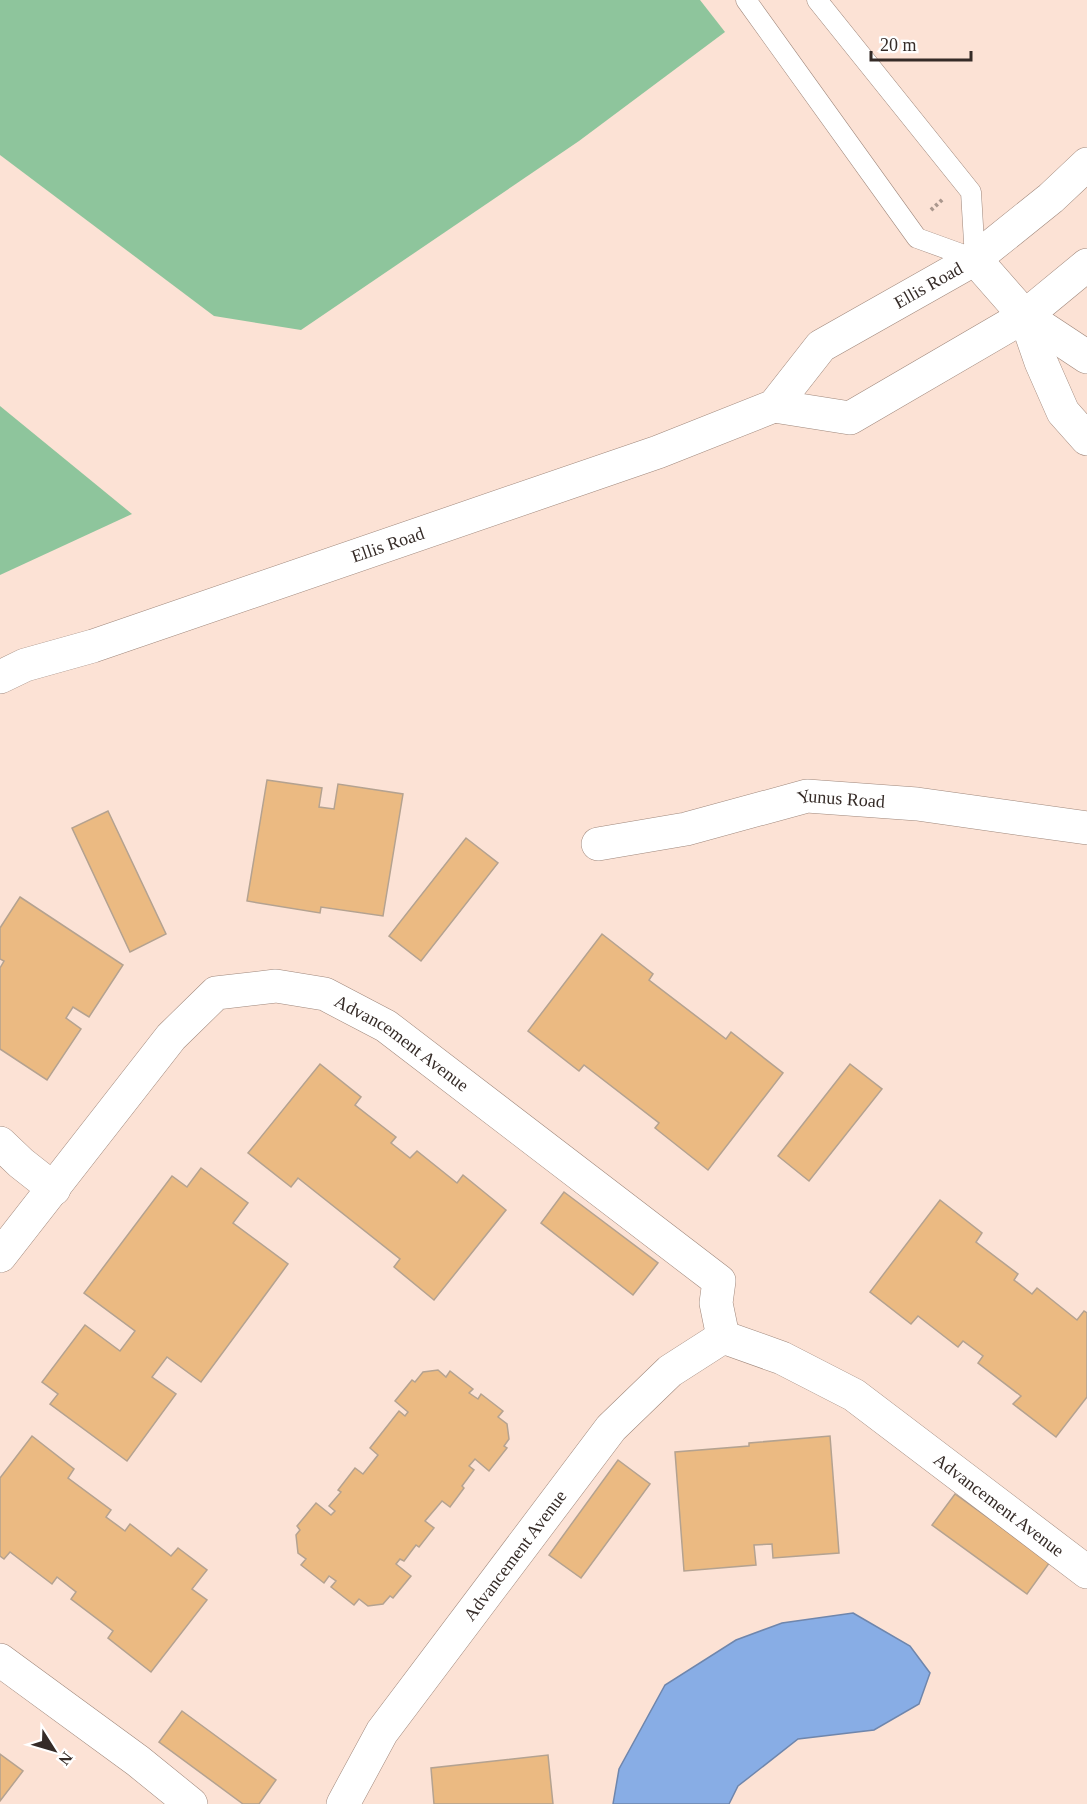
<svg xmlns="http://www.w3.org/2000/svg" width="1087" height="1804" font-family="Georgia,serif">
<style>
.green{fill:#8ec59c}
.water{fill:#88ade5;stroke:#6f86ac;stroke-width:1.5}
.building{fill:#ebba82;stroke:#b4a290;stroke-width:1.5}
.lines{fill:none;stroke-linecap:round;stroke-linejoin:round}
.lane-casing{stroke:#9f877b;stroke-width:21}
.street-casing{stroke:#9f877b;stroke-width:34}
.secondary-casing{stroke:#9f877b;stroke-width:34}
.path{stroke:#aa978d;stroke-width:4;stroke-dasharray:3 3;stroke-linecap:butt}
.lane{stroke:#fff;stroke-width:20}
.street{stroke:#fff;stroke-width:33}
.secondary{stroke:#fff;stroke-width:33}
.labels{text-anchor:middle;stroke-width:5;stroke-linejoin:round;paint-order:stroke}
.street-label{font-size:18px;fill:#352b27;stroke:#fff}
</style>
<rect width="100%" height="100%" fill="#fce2d5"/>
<g class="green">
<path d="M0,0H700L725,32L579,141L301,330L214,316L0,155Z"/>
<path d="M0,406L132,514L0,575Z"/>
</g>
<path class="water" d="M853,1613L910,1646L930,1673L919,1704L874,1730L798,1739L738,1786L729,1804H613L619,1769L665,1685L736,1640L782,1623Z"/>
<g class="building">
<path d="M267,780L322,788L319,807L334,809L338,784L403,794L383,916L321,907L320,913L247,901Z"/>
<path d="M108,811L166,934L130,952L72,828Z"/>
<path d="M466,838L498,863L421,961L389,936Z"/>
<path d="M20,897L123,965L89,1017L73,1007L66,1018L81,1029L47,1080L0,1049V968L4,961L0,959V928Z"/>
<path d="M602,934L653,974L649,980L726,1039L731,1032L783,1073L708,1170L655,1128L659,1123L584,1065L579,1071L528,1031Z"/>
<path d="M320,1064L361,1097L355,1105L396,1137L391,1143L410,1158L417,1151L457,1183L463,1175L506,1210L434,1300L394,1267L400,1259L298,1178L291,1187L248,1153Z"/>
<path d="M850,1064L882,1089L809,1181L778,1156Z"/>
<path d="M201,1168L248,1203L233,1223L288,1264L201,1382L167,1357L152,1377L176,1394L127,1461L50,1404L58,1394L42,1382L85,1325L120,1351L135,1331L84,1293L172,1176L187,1187Z"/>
<path d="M564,1192L658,1263L633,1295L541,1223Z"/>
<path d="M940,1200L982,1233L976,1242L1018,1274L1014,1280L1032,1294L1037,1288L1077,1320L1084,1311L1087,1313V1397L1056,1437L1013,1404L1021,1396L978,1363L983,1356L963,1341L958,1347L918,1316L911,1324L870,1292Z"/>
<path d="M438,1370L446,1377L450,1371L473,1389L469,1393L478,1399L481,1394L503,1411L498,1417L507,1424L509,1439L504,1446L507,1448L489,1471L475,1459L469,1466L474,1470L462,1486L464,1488L450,1507L442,1501L425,1521L434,1528L419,1547L416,1545L404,1561L400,1559L396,1564L411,1576L393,1598L390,1596L383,1604L368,1606L359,1599L354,1605L331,1587L336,1581L329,1576L324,1583L301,1565L306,1559L298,1553L296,1535L300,1530L297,1526L316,1503L331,1515L335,1511L329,1506L341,1492L338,1490L355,1468L363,1474L378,1455L370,1448L399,1411L405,1416L408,1412L395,1401L412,1380L415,1382L423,1372Z"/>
<path d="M32,1436L74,1469L68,1478L111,1510L106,1517L125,1531L130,1524L171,1556L178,1548L207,1570L192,1589L207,1600L151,1672L108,1638L113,1631L71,1599L76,1592L57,1577L52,1584L10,1552L4,1559L0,1556V1478Z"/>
<path d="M830,1436L839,1553L773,1558L772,1544L754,1545L756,1565L684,1571L675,1452L749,1446V1443Z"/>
<path d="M618,1460L650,1484L581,1578L549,1555Z"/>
<path d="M955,1494L1050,1562L1027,1594L932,1525Z"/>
<path d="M182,1711L276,1780L259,1804H243L159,1742Z"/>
<path d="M0,1754L23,1771L0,1801Z"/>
<path d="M548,1755L553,1804H434L431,1768Z"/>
</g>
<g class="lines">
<g class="lane-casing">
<path id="lane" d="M746,0L917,238L975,259L971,192L817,0"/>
</g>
<g class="street-casing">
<g id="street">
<path d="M975,259L1025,316L1087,357"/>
<path d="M1025,316L1041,362L1063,412L1087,439"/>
<path id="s1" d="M598,844L686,829L807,796L917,804L1087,828"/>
<path d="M0,1143L21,1163L54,1189"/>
<path id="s2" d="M0,1256L171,1037L216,993L276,986L325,994L386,1026L719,1281L716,1303L723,1337"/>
<path d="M0,1660L138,1761L191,1804"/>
<path id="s3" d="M343,1804L382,1732L611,1428L670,1371L723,1337L782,1358L854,1395L1087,1572"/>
</g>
</g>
<g class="secondary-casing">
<g id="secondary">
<path d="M774,406L850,418L1025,316L1087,265"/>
<path id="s4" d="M0,677L25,665L93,646L658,452L774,406L821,346L975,259L1051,198L1087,164"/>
</g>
</g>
<path class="path" d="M931,210L943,199"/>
<use href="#lane" class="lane"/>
<use href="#street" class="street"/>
<use href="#secondary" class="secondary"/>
</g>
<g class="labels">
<g class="street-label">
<text dy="6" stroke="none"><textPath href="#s4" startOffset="1020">Ellis Road</textPath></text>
<text dy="6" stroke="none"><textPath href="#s4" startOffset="410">Ellis Road</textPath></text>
<text dy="6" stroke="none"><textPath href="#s1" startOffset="249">Yunus Road</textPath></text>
<text dy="6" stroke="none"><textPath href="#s2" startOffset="542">Advancement Avenue</textPath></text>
<text dy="6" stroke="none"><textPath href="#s3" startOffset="933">Advancement Avenue</textPath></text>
<text dy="6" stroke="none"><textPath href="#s3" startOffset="303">Advancement Avenue</textPath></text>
</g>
</g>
<g transform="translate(54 1750) rotate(127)" stroke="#ffffff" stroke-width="4.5" paint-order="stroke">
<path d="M0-4.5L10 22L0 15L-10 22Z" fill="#352b27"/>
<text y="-9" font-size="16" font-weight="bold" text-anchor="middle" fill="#352b27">N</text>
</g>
<path d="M871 51v9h100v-9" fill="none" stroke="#352b27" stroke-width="3"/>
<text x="880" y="51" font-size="18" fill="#352b27" stroke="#ffffff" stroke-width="4.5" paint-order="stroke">20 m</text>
</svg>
